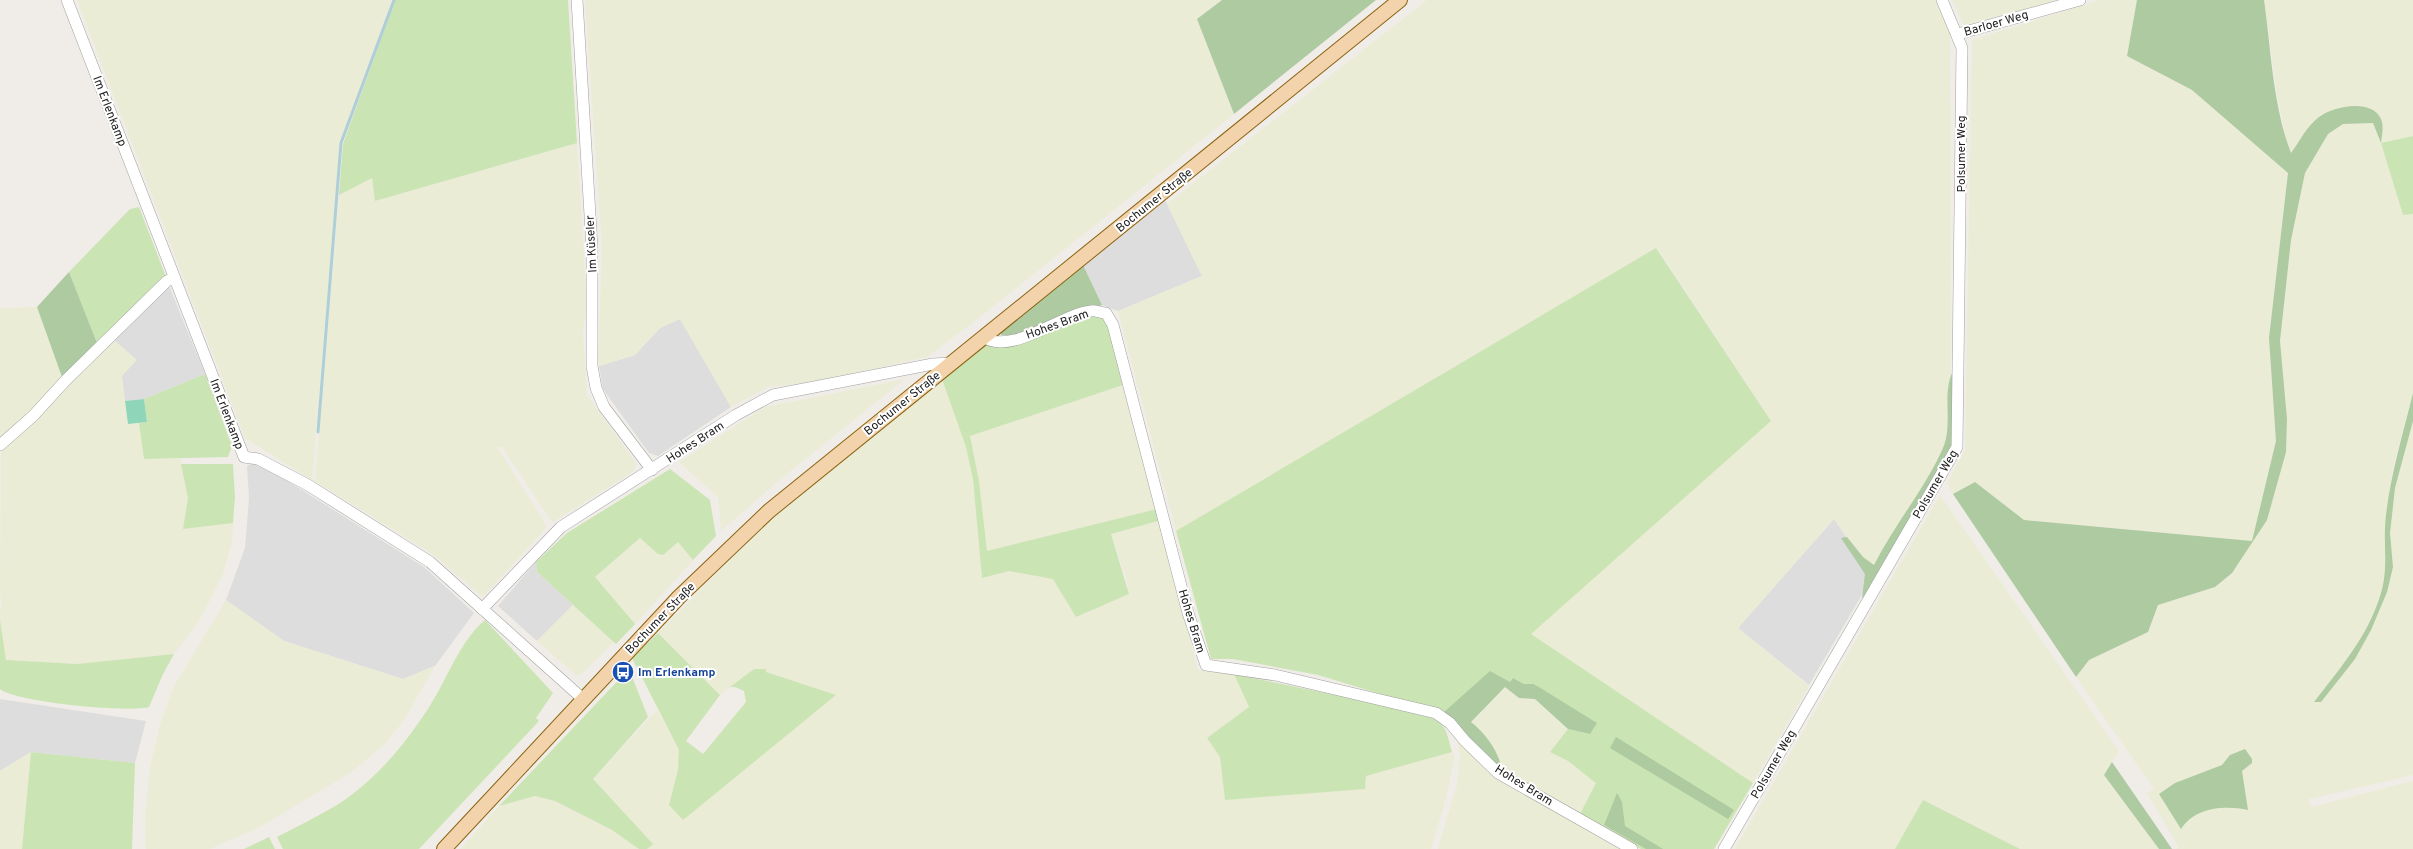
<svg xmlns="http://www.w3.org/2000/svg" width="2413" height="849" font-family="Overpass,sans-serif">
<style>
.residential{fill:#dedddd}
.farmland{fill:#eaecd6}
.grass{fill:#cbe4b4}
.forest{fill:#adcaa1}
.pitch{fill:#8fd5ba}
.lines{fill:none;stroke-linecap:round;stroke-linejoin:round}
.stream{stroke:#aeced8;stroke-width:3}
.minor-casing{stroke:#a1a1a1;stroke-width:12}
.major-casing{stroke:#8b6311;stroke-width:16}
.minor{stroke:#fff;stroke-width:11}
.major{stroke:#f2d3ab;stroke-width:14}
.labels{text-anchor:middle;stroke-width:4;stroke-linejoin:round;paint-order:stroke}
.street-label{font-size:12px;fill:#202020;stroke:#fff}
.transit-label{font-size:12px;font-weight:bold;fill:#164399;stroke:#fff;text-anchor:start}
</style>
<rect width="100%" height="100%" fill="#f0ede8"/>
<g class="residential">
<path d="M1164,198L1202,276L1118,311L1102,305L1083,265Z"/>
<path d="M169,286L205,374L144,399L125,401L113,339Z"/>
<path d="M680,319L731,407L658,456L649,453L603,389L599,366L635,355L660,328Z"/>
<path d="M256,461L424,567L474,613L435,666L403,679L284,641L226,600L245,548L249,498L247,466Z"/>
<path d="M1834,519L1873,576L1809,685L1738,628Z"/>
<path d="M536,562L537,572L573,605L537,641L498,606Z"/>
<path d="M0,699L146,721L135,763L31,752L0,771Z"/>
</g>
<g class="farmland">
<path d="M77,0H392L340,143L312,480L245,438Z"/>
<path d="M585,0H1222L1197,19L1234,114L971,324L927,357L814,382L768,387L731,407L680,319L660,328L635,355L599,366L598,360L602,247Z"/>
<path d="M1427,0H1935L1950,31L1951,441L1873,575L1834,519L1738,628L1809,686L1753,783L1530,634L1771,421L1657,248L1176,531L1118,311L1202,276L1167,204Z"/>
<path d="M1952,0H2053V2L1964,25Z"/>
<path d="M2100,0H2137L2127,56L2192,90L2288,173L2269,338L2276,441L2253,540L2286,452L2287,419L2280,341L2291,240L2305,173L2328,134L2343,124L2373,123L2381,142L2383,126L2375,111L2301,137L2292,154L2286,139L2277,95L2264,0H2413V136L2381,143L2403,215L2413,214V393L2393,468L2386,517L2387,558L2384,582L2377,606L2353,653L2315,701L2321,702L2371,630L2393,567L2390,533L2395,488L2413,421V775L2309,799L2311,807L2413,781V849H2177L2178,846L2147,793L2154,789L2076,677L2089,660L2148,632L2158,605L2215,587L2252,541L2024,520L1975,482L1953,494L1947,483L1965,450L1972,40Z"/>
<path d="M577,143L587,307L583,331L587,395L636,463L634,471L553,522L549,518L502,447H497L544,521L546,528L484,596L479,594L434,555L315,481L339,195L372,178L375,201Z"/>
<path d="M37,307L62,377L30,413L0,441V308Z"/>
<path d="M113,339L137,360L122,376L128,424L139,423L144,459H181L188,498L183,529L233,523L232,541L223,574L199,621L174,654L77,664L6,660L0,620V609L2,608L0,591L1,451Z"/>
<path d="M905,379L777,482L721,531L718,497L679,462L765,407Z"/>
<path d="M942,379L966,447L973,479L982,578L1009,571L1053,579L1076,617L1129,594L1127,581L1111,534L1158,521L1198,670L1234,674L1249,707L1207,738L1220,757L1225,800L1365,789L1366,776L1452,752L1455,756L1444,806L1431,849H647L652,844L593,779L657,710L679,750V770L669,805L835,695L766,672V669H754L720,695L658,633L777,512Z"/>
<path d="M1126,384L1157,509L987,551L979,481L970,436Z"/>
<path d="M1940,495L2119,751L2104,775L2159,849H2020L1923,800L1895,849H1735Z"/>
<path d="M640,538L663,555L678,542L693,560L635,624L595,578Z"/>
<path d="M226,600L284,641L403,679L435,666L404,720L384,745L350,773L260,827L210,849H146L145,821L150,767L160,725L173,688Z"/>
<path d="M573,605L614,642L585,671L577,676L537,641Z"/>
<path d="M1505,687L1519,698L1535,699L1568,729L1550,752L1568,761L1597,783L1580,814L1503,772L1471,722Z"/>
<path d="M1456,735L1495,776L1622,849H1438L1457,785L1460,757Z"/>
<path d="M31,752L22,849H0V771Z"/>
<path d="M535,796L555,801L612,830L639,849H461L499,806Z"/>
</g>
<g class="grass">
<path d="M395,0H568L577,143L375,201L372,178L339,195L343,144Z"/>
<path d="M2413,136V214L2403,215L2381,143Z"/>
<path d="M139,207L166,277L97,343L69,272L130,209Z"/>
<path d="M1656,248L1771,421L1531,634L1753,783L1714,849H1641L1580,814L1596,783L1568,761L1550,752L1568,729L1590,734L1535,684H1524L1513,678L1510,682L1443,713L1318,675L1233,659H1211L1176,531Z"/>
<path d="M1090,314L1103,318L1110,326L1126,384L970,436L979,481L987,551L1157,509L1158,521L1111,534L1129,594L1076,617L1053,579L1009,571L982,578L973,479L966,447L942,379L986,343Z"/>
<path d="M205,374L232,446L228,457L144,459L139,423L147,422L144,399Z"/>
<path d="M181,464H233L235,497L233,523L183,529L188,498Z"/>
<path d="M670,469L710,500L716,536L693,560L678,542L663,555L658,554L640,538L595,577L635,624L616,644L537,572L536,562L567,533Z"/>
<path d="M0,620L6,660L77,664L174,654L163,674L149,707C129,713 14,702 0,689Z"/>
<path d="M485,620L553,693L536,718L539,721L419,849H283L277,837C300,825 325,813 346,799C380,775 409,739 431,704C448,677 460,641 485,620Z"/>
<path d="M658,633L720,695L686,741L703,754L746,702L744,691L735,687H730L754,669H766V672L836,695L683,820L669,805L678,770L679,750L632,658Z"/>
<path d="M629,669L648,717L593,779L653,844L647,849H639L612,830L555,801L535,796L499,806Z"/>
<path d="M1234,674L1421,713C1447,724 1445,726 1452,752L1366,776L1365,789L1225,800L1220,757L1207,738L1249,707Z"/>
<path d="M31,752L135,763L132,849H22Z"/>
<path d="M1923,800L2020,849H1895Z"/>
<path d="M269,837L275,849H244Z"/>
</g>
<g class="forest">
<path d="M1222,0H1376L1234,114L1197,19Z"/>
<path d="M2137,0H2264C2271,50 2273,106 2291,153C2300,141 2306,127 2319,117C2333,106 2372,98 2381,119C2384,126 2382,135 2381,143L2373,123L2343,124L2328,134L2305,173L2291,240L2280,341L2287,419L2286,452L2267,520L2232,573L2215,587L2158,605L2148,632L2089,660L2076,677L1953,494L1975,482L2024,520L2252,541L2276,441L2269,338L2288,173L2192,90L2127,56Z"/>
<path d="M1083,265L1102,305L1020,335H1001V331Z"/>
<path d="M69,272L97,343L62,377L37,307Z"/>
<path d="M1955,368L1956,405L1951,454L1875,586L1862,598L1865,574L1841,538L1847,537L1863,557L1874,565C1894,525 1925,489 1943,448C1954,423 1940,390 1955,368Z"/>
<path d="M2413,393V421L2395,488L2390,533L2393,567L2387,592L2371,630L2355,659L2321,702H2314C2338,671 2363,642 2377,605C2391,570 2382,548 2386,515C2391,473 2403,434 2413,393Z"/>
<path d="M1490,671L1510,682L1513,678L1524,684H1534L1597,723L1590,734L1568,729L1535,699L1519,698L1505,687L1471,722C1488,736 1498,751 1503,772L1443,713Z"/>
<path d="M1616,737L1734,810L1728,819L1610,748Z"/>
<path d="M2245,749L2252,759V763L2242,771L2248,810C2225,805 2195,807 2181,829L2159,794L2175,783L2222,765L2230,755Z"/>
<path d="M2112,762L2172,849H2159L2104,775Z"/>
<path d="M1617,793L1622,802L1625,826L1663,849H1646L1604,825Z"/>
</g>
<path class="pitch" d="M144,399L147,422L128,424L125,401Z"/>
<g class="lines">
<path class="stream" d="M318,432L341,143L394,0"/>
<g class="minor-casing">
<g id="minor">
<path d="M67,0L244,457L258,459L308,485L430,562L583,699"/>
<path d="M577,0L592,248V366L596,388L604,407L652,470"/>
<path d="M1958,34L2080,0"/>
<path d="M983,337C1012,356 1061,314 1091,311C1095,310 1101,313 1106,313L1113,325L1188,613L1206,665L1275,675L1436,713L1450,723L1465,741L1498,773L1632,849"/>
<path d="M0,445L33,416L65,381L167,281L174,278"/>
<path d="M482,609L561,527L736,415L773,395L933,364L951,363"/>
<path d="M1724,849L1957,447L1962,48L1942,0"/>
</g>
</g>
<g class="major-casing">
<path id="major" d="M444,849L679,597L769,511L1400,0"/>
</g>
<use href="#minor" class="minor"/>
<use href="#major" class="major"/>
</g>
<defs>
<g id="bus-disc" transform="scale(1.15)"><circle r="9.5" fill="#1a4fb4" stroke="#fff"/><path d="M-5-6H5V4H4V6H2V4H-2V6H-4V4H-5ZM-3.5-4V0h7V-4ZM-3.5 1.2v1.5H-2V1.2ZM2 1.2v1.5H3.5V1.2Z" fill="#fff"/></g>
</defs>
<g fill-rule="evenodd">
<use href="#bus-disc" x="623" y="672"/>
</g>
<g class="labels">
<g class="street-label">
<text transform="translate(1996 23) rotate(-16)" y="4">Barloer Weg</text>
<text transform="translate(110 111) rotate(69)" y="4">Im Erlenkamp</text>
<text transform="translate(1961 154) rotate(-90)" y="4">Polsumer Weg</text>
<text transform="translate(1154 200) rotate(-39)" y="4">Bochumer Straße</text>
<text transform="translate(591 244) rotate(-93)" y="4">Im Küseler</text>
<text transform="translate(1057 324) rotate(-20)" y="4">Hohes Bram</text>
<text transform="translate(902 403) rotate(-39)" y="4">Bochumer Straße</text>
<text transform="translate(227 414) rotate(69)" y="4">Im Erlenkamp</text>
<text transform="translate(695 442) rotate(-33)" y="4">Hohes Bram</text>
<text transform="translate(1935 484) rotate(-60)" y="4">Polsumer Weg</text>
<text transform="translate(660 618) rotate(-46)" y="4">Bochumer Straße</text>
<text transform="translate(1192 621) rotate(73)" y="4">Hohes Bram</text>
<text transform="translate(1773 764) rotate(-60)" y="4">Polsumer Weg</text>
<text transform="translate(1524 785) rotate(32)" y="4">Hohes Bram</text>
</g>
<g class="transit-label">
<text x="638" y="676">Im Erlenkamp</text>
</g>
</g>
</svg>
